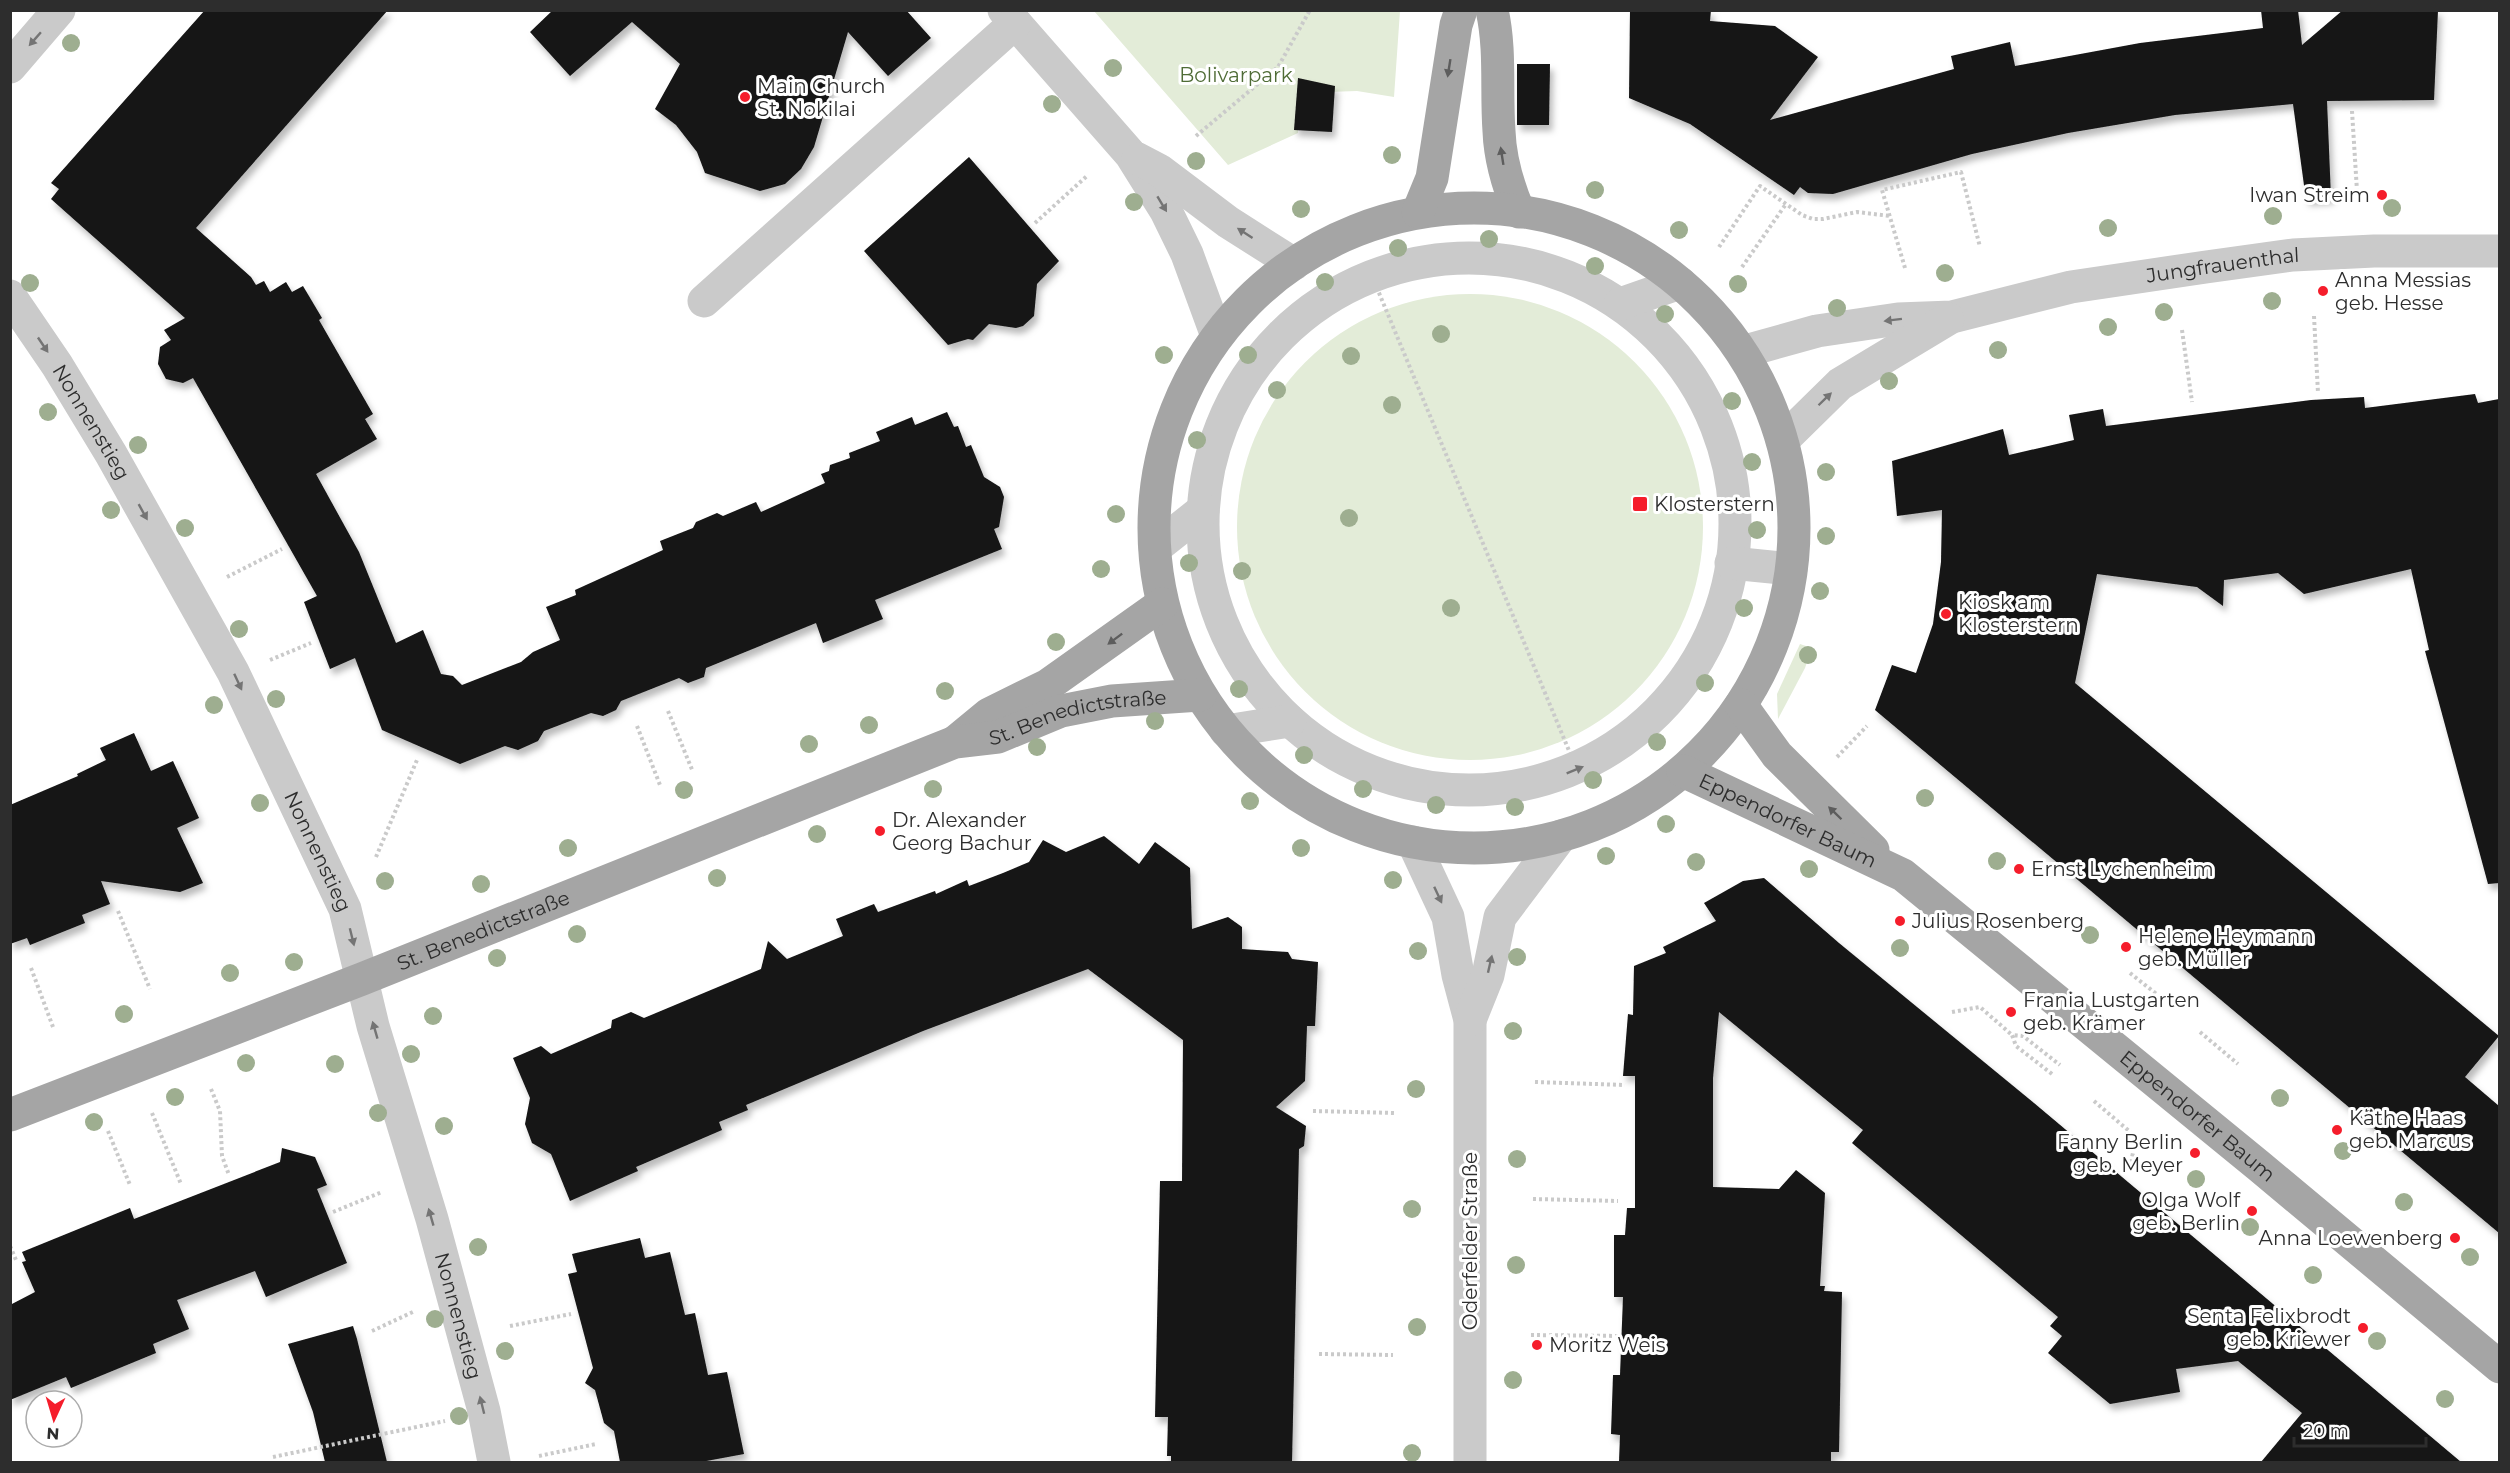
<svg xmlns="http://www.w3.org/2000/svg" width="2510" height="1473" font-family="Montserrat,sans-serif">
<style>
.green{fill:#e3ecd8}
.building{fill:#141414;filter:url(#shadow)}
.lines{fill:none;stroke-linecap:round;stroke-linejoin:round}
.path{stroke:#cacaca;stroke-width:4;stroke-dasharray:3 3;stroke-linecap:butt}
.minor{stroke:#cacaca;stroke-width:33}
.major{stroke:#a5a5a5;stroke-width:33}
.tree{fill:#9eae90}
.oneway{fill:#747474}
.oneway2{fill:#5d5d5d}
.poi-dot{fill:#f51d2b;stroke:#fff;stroke-width:2}
.labels{text-anchor:middle;stroke-width:6;stroke-linejoin:round;paint-order:stroke}
.park-label{font-size:20px;fill:#4f6c36;stroke:#fff}
.poi-label{font-size:20px;fill:#2d2d2d;stroke:#fff;text-anchor:start}
.street-label{font-size:20px;fill:#2d2d2d;stroke:#fff}
</style>
<defs>
<filter id="shadow"><feDropShadow dx="3.5" dy="6" stdDeviation="3" flood-color="#0004"/></filter>
</defs>
<rect width="100%" height="100%" fill="#fff"/>
<g class="green">
<path d="M1094,11H1400L1394,97L1357,91L1299,93L1298,133L1228,165Z"/>
<circle cx="1470" cy="527" r="233"/>
<path d="M1800,644L1812,648L1805,668L1778,719L1777,694Z"/>
</g>
<g class="building">
<path d="M205,10H388L196,228L251,277L256,285L264,281L270,292L286,282L292,292L303,286L322,318L319,320L373,414L365,419L377,439L316,474L359,552L396,643L423,630L441,674L453,676L462,685L521,662L533,652L560,640L546,607L576,595L575,590L663,550L660,541L693,528L696,522L717,513L723,516L756,502L761,512L825,483L821,474L829,471L830,465L850,458L849,453L880,441L876,432L912,417L915,425L947,412L954,427L958,426L966,447L971,445L984,477L1000,487L1004,497L999,527L994,529L1002,549L875,600L883,619L823,643L816,623L706,668L704,677L688,683L679,678L621,701L616,710L603,716L591,713L544,731L538,741L518,750L505,746L460,764L382,730L355,658L330,669L304,602L317,596L193,378L183,383L166,379L158,364L160,347L171,340L164,330L185,318L51,199L59,189L51,183Z"/>
<path d="M553,10H906L931,38L888,76L848,32L814,147L801,169L785,184L760,191L705,173L697,152L676,125L655,109L680,64L632,22L570,76L530,32Z"/>
<path d="M1630,10H1711L1710,21L1775,26L1818,57L1770,120L1954,69L1951,56L2010,42L2015,66L2140,43L2263,28L2261,10H2298L2302,45L2343,10H2438L2434,100L2327,101L2331,198L2306,200L2293,104L2175,115L2068,133L1972,154L1833,194L1808,193L1800,187L1794,195L1690,124L1629,98Z"/>
<path d="M1517,64H1550L1549,125H1517Z"/>
<path d="M1298,78L1335,86L1332,132L1294,130Z"/>
<path d="M969,157L1059,261L1037,284L1034,316L1023,326L1016,328L989,324L973,340L968,339L948,345L864,251Z"/>
<path d="M2475,394L2478,403L2499,399V883L2488,884L2425,651L2429,650L2411,569L2304,594L2278,573L2224,580L2223,606L2197,587L2097,574L2075,683L2499,1036L2465,1077L2499,1106V1233L1875,710L1892,665L1916,673L1933,624L1941,562L1942,510L1897,516L1892,461L2003,429L2009,455L2074,440L2069,415L2103,409L2106,426L2311,400L2364,397L2365,408Z"/>
<path d="M134,733L151,771L173,761L199,818L177,828L203,883L180,892L101,881L110,904L82,915L85,923L30,945L27,938L10,944V805L78,776L77,774L106,760L100,748Z"/>
<path d="M1104,836L1139,864L1155,842L1190,868L1192,929L1228,917L1242,927V949L1288,952L1292,959L1318,962L1315,1026H1307L1305,1081L1276,1107L1306,1126L1304,1146L1299,1149L1292,1462H1171V1456H1167L1168,1417H1155L1160,1181H1182L1183,1040L1088,969L923,1031L746,1105L748,1110L719,1122L722,1130L636,1167L638,1171L570,1201L551,1154L532,1143L525,1124L530,1098L513,1058L541,1046L551,1054L611,1028L612,1020L631,1012L644,1018L761,969L768,941L787,959L843,936L836,919L874,904L878,912L935,891L936,894L967,880L969,886L1003,873L1029,862L1043,840L1066,852Z"/>
<path d="M1764,878L1839,943L2034,1103L2461,1462H2261L2302,1413L2238,1361L2176,1369L2180,1392L2110,1404L2048,1353L2062,1336L2050,1326L2058,1317L1852,1143L1863,1130L1719,1012L1713,1078V1187L1779,1189L1796,1170L1825,1193L1820,1286H1825L1824,1291L1842,1292L1839,1452H1831V1462H1619L1620,1435L1611,1434L1613,1375H1620L1623,1297H1614V1235H1625L1627,1208H1635V1076H1623L1628,1014L1633,1015L1634,966L1666,953L1663,947L1716,921L1704,903L1743,881Z"/>
<path d="M282,1148L315,1157L327,1185L317,1189L347,1263L266,1297L255,1271L177,1300L189,1329L153,1344L156,1353L71,1388L66,1377L10,1400V1305L35,1292L22,1262L26,1261L22,1252L130,1208L134,1219L280,1162Z"/>
<path d="M640,1238L645,1258L670,1252L685,1315L695,1313L708,1375L727,1372L744,1454L701,1462H620L614,1431L604,1423L595,1390L585,1383L593,1368L568,1274L577,1272L572,1254Z"/>
<path d="M353,1326L357,1339L387,1462H325L313,1412L288,1344Z"/>
</g>
<g class="lines">
<g class="path">
<path d="M2352,111L2357,191"/>
<path d="M1196,136L1278,67L1310,10"/>
<path d="M1035,223L1088,175"/>
<path d="M1719,247L1760,186L1802,215L1813,219H1823L1857,212L1890,216"/>
<path d="M1742,267L1786,204"/>
<path d="M1905,268L1882,190L1961,172L1980,247"/>
<path d="M1372,276L1577,770"/>
<path d="M2314,316L2318,393"/>
<path d="M2182,330L2192,402"/>
<path d="M227,577L282,549"/>
<path d="M270,660L311,643"/>
<path d="M668,711L693,772"/>
<path d="M637,726L660,785"/>
<path d="M1837,757L1867,726"/>
<path d="M376,857L417,760"/>
<path d="M118,911L150,989"/>
<path d="M31,968L53,1027"/>
<path d="M2130,973L2164,1000"/>
<path d="M1952,1012L1980,1007L2012,1035"/>
<path d="M2200,1032L2238,1064"/>
<path d="M2052,1074L2016,1046L2012,1035L2023,1036L2060,1065"/>
<path d="M1535,1082L1625,1085"/>
<path d="M211,1089L220,1111L222,1156L229,1175"/>
<path d="M2094,1101L2136,1137L2131,1163"/>
<path d="M1313,1111L1396,1113"/>
<path d="M152,1113L181,1184"/>
<path d="M108,1131L130,1185"/>
<path d="M1533,1199L1618,1201"/>
<path d="M333,1212L382,1192"/>
<path d="M10,1246L16,1260"/>
<path d="M510,1326L571,1314"/>
<path d="M372,1331L415,1311"/>
<path d="M1531,1335L1621,1336"/>
<path d="M1319,1354L1393,1355"/>
<path d="M539,1456L596,1444"/>
<path d="M273,1457L445,1421"/>
</g>
<g class="minor">
<path d="M1004,10L1131,155L1166,211L1187,254L1217,336"/>
<path d="M10,67L59,10"/>
<path d="M1138,159L1159,170L1228,222L1294,264"/>
<circle cx="1469" cy="524" r="266"/>
<path id="s1" d="M10,296L57,365L111,454L233,672L345,909L373,1026L432,1219L484,1411L494,1462"/>
<path d="M704,301L1015,23"/>
<path d="M1620,304L1680,283"/>
<path id="s2" d="M1742,352L1817,331L1898,319L1952,317L2071,287L2206,267L2293,255L2374,251H2500"/>
<path d="M1783,440L1840,384L1948,319"/>
<path d="M1155,548L1203,510"/>
<path d="M1731,563L1791,569"/>
<path d="M1226,731L1290,721"/>
<path d="M1413,842L1448,917L1458,975L1470,1020V1462"/>
<path d="M1470,1020L1488,975L1500,917L1561,836"/>
</g>
<g class="major">
<path d="M1492,10C1501,50 1496,91 1499,131C1500,160 1508,186 1519,212"/>
<circle cx="1474" cy="528" r="320"/>
<path d="M1418,212L1432,178L1456,25L1461,10"/>
<path d="M1741,705L1777,755L1873,850"/>
<path d="M955,742L989,714L1048,685L1162,604"/>
<path id="s3" d="M1683,771L1903,875L2259,1166L2500,1367"/>
<path id="s4" d="M10,1115L362,979L955,742L998,737L1061,711L1112,701L1200,695"/>
</g>
</g>
<g class="tree">
<circle cx="71" cy="43" r="9"/>
<circle cx="1113" cy="68" r="9"/>
<circle cx="1052" cy="104" r="9"/>
<circle cx="1392" cy="155" r="9"/>
<circle cx="1196" cy="161" r="9"/>
<circle cx="1595" cy="190" r="9"/>
<circle cx="1134" cy="202" r="9"/>
<circle cx="2392" cy="208" r="9"/>
<circle cx="1301" cy="209" r="9"/>
<circle cx="2273" cy="216" r="9"/>
<circle cx="2108" cy="228" r="9"/>
<circle cx="1679" cy="230" r="9"/>
<circle cx="1489" cy="239" r="9"/>
<circle cx="1398" cy="248" r="9"/>
<circle cx="1595" cy="266" r="9"/>
<circle cx="1945" cy="273" r="9"/>
<circle cx="1325" cy="282" r="9"/>
<circle cx="30" cy="283" r="9"/>
<circle cx="1738" cy="284" r="9"/>
<circle cx="2272" cy="301" r="9"/>
<circle cx="1837" cy="308" r="9"/>
<circle cx="2164" cy="312" r="9"/>
<circle cx="1665" cy="314" r="9"/>
<circle cx="2108" cy="327" r="9"/>
<circle cx="1441" cy="334" r="9"/>
<circle cx="1998" cy="350" r="9"/>
<circle cx="1164" cy="355" r="9"/>
<circle cx="1248" cy="355" r="9"/>
<circle cx="1351" cy="356" r="9"/>
<circle cx="1889" cy="381" r="9"/>
<circle cx="1277" cy="390" r="9"/>
<circle cx="1732" cy="401" r="9"/>
<circle cx="1392" cy="405" r="9"/>
<circle cx="48" cy="412" r="9"/>
<circle cx="1197" cy="440" r="9"/>
<circle cx="138" cy="445" r="9"/>
<circle cx="1752" cy="462" r="9"/>
<circle cx="1826" cy="472" r="9"/>
<circle cx="111" cy="510" r="9"/>
<circle cx="1116" cy="514" r="9"/>
<circle cx="1349" cy="518" r="9"/>
<circle cx="185" cy="528" r="9"/>
<circle cx="1757" cy="530" r="9"/>
<circle cx="1826" cy="536" r="9"/>
<circle cx="1189" cy="563" r="9"/>
<circle cx="1101" cy="569" r="9"/>
<circle cx="1242" cy="571" r="9"/>
<circle cx="1820" cy="591" r="9"/>
<circle cx="1451" cy="608" r="9"/>
<circle cx="1744" cy="608" r="9"/>
<circle cx="239" cy="629" r="9"/>
<circle cx="1056" cy="642" r="9"/>
<circle cx="1808" cy="655" r="9"/>
<circle cx="1705" cy="683" r="9"/>
<circle cx="1239" cy="689" r="9"/>
<circle cx="945" cy="691" r="9"/>
<circle cx="276" cy="699" r="9"/>
<circle cx="214" cy="705" r="9"/>
<circle cx="1155" cy="721" r="9"/>
<circle cx="869" cy="725" r="9"/>
<circle cx="1657" cy="742" r="9"/>
<circle cx="809" cy="744" r="9"/>
<circle cx="1037" cy="747" r="9"/>
<circle cx="1304" cy="755" r="9"/>
<circle cx="1593" cy="780" r="9"/>
<circle cx="933" cy="789" r="9"/>
<circle cx="1363" cy="789" r="9"/>
<circle cx="684" cy="790" r="9"/>
<circle cx="1925" cy="798" r="9"/>
<circle cx="1250" cy="801" r="9"/>
<circle cx="260" cy="803" r="9"/>
<circle cx="1436" cy="805" r="9"/>
<circle cx="1515" cy="807" r="9"/>
<circle cx="1666" cy="824" r="9"/>
<circle cx="817" cy="834" r="9"/>
<circle cx="568" cy="848" r="9"/>
<circle cx="1301" cy="848" r="9"/>
<circle cx="1606" cy="856" r="9"/>
<circle cx="1997" cy="861" r="9"/>
<circle cx="1696" cy="862" r="9"/>
<circle cx="1809" cy="869" r="9"/>
<circle cx="717" cy="878" r="9"/>
<circle cx="1393" cy="880" r="9"/>
<circle cx="385" cy="881" r="9"/>
<circle cx="481" cy="884" r="9"/>
<circle cx="577" cy="934" r="9"/>
<circle cx="2090" cy="935" r="9"/>
<circle cx="1900" cy="948" r="9"/>
<circle cx="1418" cy="951" r="9"/>
<circle cx="1517" cy="957" r="9"/>
<circle cx="497" cy="958" r="9"/>
<circle cx="294" cy="962" r="9"/>
<circle cx="230" cy="973" r="9"/>
<circle cx="124" cy="1014" r="9"/>
<circle cx="433" cy="1016" r="9"/>
<circle cx="1513" cy="1031" r="9"/>
<circle cx="411" cy="1054" r="9"/>
<circle cx="246" cy="1063" r="9"/>
<circle cx="335" cy="1064" r="9"/>
<circle cx="1416" cy="1089" r="9"/>
<circle cx="175" cy="1097" r="9"/>
<circle cx="2280" cy="1098" r="9"/>
<circle cx="378" cy="1113" r="9"/>
<circle cx="94" cy="1122" r="9"/>
<circle cx="444" cy="1126" r="9"/>
<circle cx="2343" cy="1151" r="9"/>
<circle cx="1517" cy="1159" r="9"/>
<circle cx="2196" cy="1179" r="9"/>
<circle cx="2404" cy="1202" r="9"/>
<circle cx="1412" cy="1209" r="9"/>
<circle cx="2250" cy="1227" r="9"/>
<circle cx="478" cy="1247" r="9"/>
<circle cx="2470" cy="1257" r="9"/>
<circle cx="1516" cy="1265" r="9"/>
<circle cx="2313" cy="1275" r="9"/>
<circle cx="435" cy="1319" r="9"/>
<circle cx="1417" cy="1327" r="9"/>
<circle cx="2377" cy="1341" r="9"/>
<circle cx="505" cy="1351" r="9"/>
<circle cx="1513" cy="1380" r="9"/>
<circle cx="2445" cy="1399" r="9"/>
<circle cx="459" cy="1416" r="9"/>
<circle cx="1412" cy="1453" r="9"/>
</g>
<defs><path id="oneway-solid" d="M-6-.8H1V-3.2L6.5 0L1 3.2V.8H-6Z" transform="scale(1.5)"/></defs>
<g class="oneway">
<use href="#oneway-solid" transform="translate(35 39) rotate(131)"/>
<use href="#oneway-solid" transform="translate(1162 204) rotate(59)"/>
<use href="#oneway-solid" transform="translate(1245 233) rotate(-147)"/>
<use href="#oneway-solid" transform="translate(1893 320) rotate(173)"/>
<use href="#oneway-solid" transform="translate(43 345) rotate(56)"/>
<use href="#oneway-solid" transform="translate(1825 399) rotate(-44)"/>
<use href="#oneway-solid" transform="translate(143 512) rotate(61)"/>
<use href="#oneway-solid" transform="translate(238 682) rotate(65)"/>
<use href="#oneway-solid" transform="translate(1575 770) rotate(-22)"/>
<use href="#oneway-solid" transform="translate(1438 895) rotate(65)"/>
<use href="#oneway-solid" transform="translate(352 937) rotate(76)"/>
<use href="#oneway-solid" transform="translate(1490 964) rotate(-77)"/>
<use href="#oneway-solid" transform="translate(375 1030) rotate(-106)"/>
<use href="#oneway-solid" transform="translate(431 1217) rotate(-106)"/>
<use href="#oneway-solid" transform="translate(482 1405) rotate(-104)"/>
</g>
<g class="oneway2">
<use href="#oneway-solid" transform="translate(1449 68) rotate(99)"/>
<use href="#oneway-solid" transform="translate(1502 156) rotate(-99)"/>
<use href="#oneway-solid" transform="translate(1115 639) rotate(143)"/>
<use href="#oneway-solid" transform="translate(1835 813) rotate(-136)"/>
</g>
<g class="poi-dot">
<circle cx="745" cy="97" r="6"/>
<circle cx="2382" cy="195" r="6"/>
<circle cx="2323" cy="291" r="6"/>
<rect x="1632" y="496" width="16" height="16" rx="3"/>
<circle cx="1946" cy="614" r="6"/>
<circle cx="880" cy="831" r="6"/>
<circle cx="2019" cy="869" r="6"/>
<circle cx="1900" cy="921" r="6"/>
<circle cx="2126" cy="947" r="6"/>
<circle cx="2011" cy="1012" r="6"/>
<circle cx="2337" cy="1130" r="6"/>
<circle cx="2195" cy="1153" r="6"/>
<circle cx="2252" cy="1211" r="6"/>
<circle cx="2455" cy="1238" r="6"/>
<circle cx="2363" cy="1328" r="6"/>
<circle cx="1537" cy="1345" r="6"/>
</g>
<g class="labels">
<g class="park-label">
<text x="1236" y="82">Bolivarpark</text>
</g>
<g class="poi-label">
<text x="757" y="93">Main Church<tspan x="757" dy="23">St. Nokilai</tspan></text>
<text x="2370" y="202" text-anchor="end">Iwan Streim</text>
<text x="2335" y="287">Anna Messias<tspan x="2335" dy="23">geb. Hesse</tspan></text>
<text x="1654" y="511">Klosterstern</text>
<text x="1958" y="609">Kiosk am<tspan x="1958" dy="23">Klosterstern</tspan></text>
<text x="892" y="827">Dr. Alexander<tspan x="892" dy="23">Georg Bachur</tspan></text>
<text x="2031" y="876">Ernst Lychenheim</text>
<text x="1912" y="928">Julius Rosenberg</text>
<text x="2138" y="943">Helene Heymann<tspan x="2138" dy="23">geb. Müller</tspan></text>
<text x="2023" y="1007">Frania Lustgarten<tspan x="2023" dy="23">geb. Krämer</tspan></text>
<text x="2349" y="1125">Käthe Haas<tspan x="2349" dy="23">geb. Marcus</tspan></text>
<text x="2183" y="1149" text-anchor="end">Fanny Berlin<tspan x="2183" dy="23">geb. Meyer</tspan></text>
<text x="2240" y="1207" text-anchor="end">Olga Wolf<tspan x="2240" dy="23">geb. Berlin</tspan></text>
<text x="2443" y="1245" text-anchor="end">Anna Loewenberg</text>
<text x="2351" y="1323" text-anchor="end">Senta Felixbrodt<tspan x="2351" dy="23">geb. Kriewer</tspan></text>
<text x="1549" y="1352">Moritz Weis</text>
</g>
<g class="street-label">
<text dy="7" stroke="none"><textPath href="#s2" startOffset="490">Jungfrauenthal</textPath></text>
<text dy="7" stroke="none"><textPath href="#s1" startOffset="150">Nonnenstieg</textPath></text>
<text dy="7" stroke="none"><textPath href="#s4" startOffset="1142">St. Benedictstraße</textPath></text>
<text dy="7" stroke="none"><textPath href="#s3" startOffset="116">Eppendorfer Baum</textPath></text>
<text dy="7" stroke="none"><textPath href="#s1" startOffset="636">Nonnenstieg</textPath></text>
<text dy="7" stroke="none"><textPath href="#s4" startOffset="508">St. Benedictstraße</textPath></text>
<text dy="7" stroke="none"><textPath href="#s3" startOffset="624">Eppendorfer Baum</textPath></text>
<text transform="translate(1470 1241) rotate(-90)" y="7">Oderfelder Straße</text>
<text dy="7" stroke="none"><textPath href="#s1" startOffset="1122">Nonnenstieg</textPath></text>
</g>
</g>
<rect width="2510" height="1473" fill="none" stroke="#2d2d2d" stroke-width="24"/>
<g transform="translate(54 1419) rotate(184)"><circle r="28" fill="#ffffff" stroke="#ababab" stroke-width="1.5"/>
<path d="M0-4.5L10 22L0 15L-10 22Z" fill="#f51d2b"/>
<text y="-9" font-size="16" font-weight="bold" text-anchor="middle" fill="#2d2d2d">N</text>
</g>
<path d="M2294 1437v9h132v-9" fill="none" stroke="#2d2d2d" stroke-width="3"/>
<text x="2303" y="1437" font-size="18" fill="#2d2d2d" stroke="#ffffff" stroke-width="4.5" paint-order="stroke">20 m</text>
</svg>
